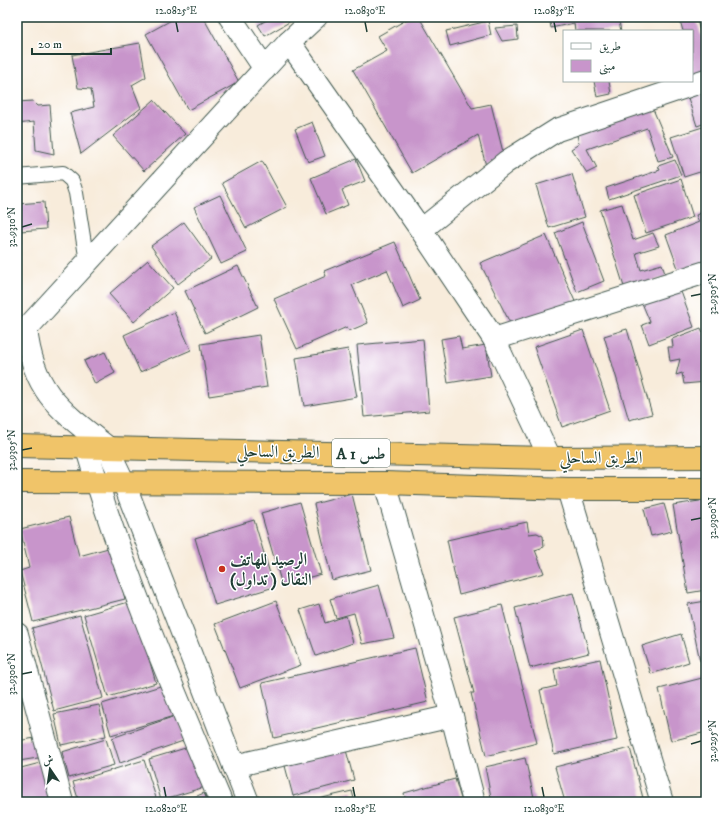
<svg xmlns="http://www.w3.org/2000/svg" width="723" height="819" font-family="'IM FELL DW Pica',Amiri,serif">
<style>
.building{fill:#c895cb}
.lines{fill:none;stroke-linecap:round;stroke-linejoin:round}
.service-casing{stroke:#40574d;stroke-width:16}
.minor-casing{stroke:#40574d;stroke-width:24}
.tertiary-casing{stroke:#40574d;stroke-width:24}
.trunk-casing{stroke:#40574d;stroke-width:24}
.service{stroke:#fff;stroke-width:14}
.minor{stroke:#fff;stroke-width:22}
.tertiary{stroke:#fff;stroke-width:22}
.trunk{stroke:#f0c469;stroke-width:22}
.ticks{fill:none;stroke:#1f3d34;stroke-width:1.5}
.poi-dot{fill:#c8321e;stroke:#fff;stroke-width:1.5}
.labels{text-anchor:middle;stroke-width:3;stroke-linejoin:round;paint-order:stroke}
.shield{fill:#fff;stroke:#627771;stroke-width:1}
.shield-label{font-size:16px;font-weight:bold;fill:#1f3d34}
.street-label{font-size:17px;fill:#1f3d34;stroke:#fff}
.poi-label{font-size:17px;font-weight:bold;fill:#1f3d34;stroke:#fff;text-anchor:start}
.neatline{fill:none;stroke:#1f3d34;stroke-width:1.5}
.ticks-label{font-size:10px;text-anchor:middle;fill:#1f3d34}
</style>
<rect width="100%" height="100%" fill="#fff"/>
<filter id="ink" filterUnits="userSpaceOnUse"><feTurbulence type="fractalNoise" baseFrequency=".025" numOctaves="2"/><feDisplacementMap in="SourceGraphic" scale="8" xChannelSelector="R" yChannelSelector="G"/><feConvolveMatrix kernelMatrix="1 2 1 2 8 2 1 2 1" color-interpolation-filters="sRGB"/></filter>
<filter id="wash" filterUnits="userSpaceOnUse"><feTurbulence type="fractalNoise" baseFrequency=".012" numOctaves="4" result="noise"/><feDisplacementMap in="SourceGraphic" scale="16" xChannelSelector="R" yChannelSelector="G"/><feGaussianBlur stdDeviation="0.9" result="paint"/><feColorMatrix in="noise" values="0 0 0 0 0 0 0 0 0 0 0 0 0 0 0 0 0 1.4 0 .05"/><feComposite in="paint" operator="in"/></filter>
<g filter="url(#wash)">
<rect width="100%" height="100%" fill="#f8ecdb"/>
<g id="blocks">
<g class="building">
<path d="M177,17H203L239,82L188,110L146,34Z"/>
<path d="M272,17H298L265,36L258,25Z"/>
<path d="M411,17H419L472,108L491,104L504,156L486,166L478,135L412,173L353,70L387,51L378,36Z"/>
<path d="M504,17H522V19L506,22Z"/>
<path d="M549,17H618L621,31H575L574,23L551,28Z"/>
<path d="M679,17H696L706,53V72L692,75V31H683Z"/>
<path d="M488,21L491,35L450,46L446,31Z"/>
<path d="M517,26L518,39L502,41L495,28Z"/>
<path d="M140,43L146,77L132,85L141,108L81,154L70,113L94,107L91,89L78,88L72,55Z"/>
<path d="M594,81H609L611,94L597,97Z"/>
<path d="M706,91V123L697,126L688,98Z"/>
<path d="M154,100L185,134L144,171L113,136Z"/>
<path d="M33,101L38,106L50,105L54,154L36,150L34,122L17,124V102Z"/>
<path d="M653,109L673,157L658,161L647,128L587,149L597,168L587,173L571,149L579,144L577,135Z"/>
<path d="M312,122L325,156L308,162L295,129Z"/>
<path d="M706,126V170L684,177L671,137Z"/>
<path d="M356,159L365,181L342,190L348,205L326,214L311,178Z"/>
<path d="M675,160L681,175L609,199L606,188L660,170L658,166Z"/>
<path d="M262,161L287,207L246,228L222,183Z"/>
<path d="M572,174L585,217L549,228L536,185Z"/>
<path d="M681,179L693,217L646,233L634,195Z"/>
<path d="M220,195L247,252L221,264L194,207Z"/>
<path d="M44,202L46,229L20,231L21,243H17V204Z"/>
<path d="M622,204L633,240L653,233L659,246L636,253L641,270L662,264L666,277L625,290L600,210Z"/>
<path d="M706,211V262L679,271L666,235L699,222L696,215Z"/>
<path d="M184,222L211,259L178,284L151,246Z"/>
<path d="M582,222L604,281L577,292L555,233Z"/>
<path d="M546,235L577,306L512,327L480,263Z"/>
<path d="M395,242L420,300L403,308L387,270L352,285L368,323L349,331L347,327L297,349L274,299L326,276L324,271Z"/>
<path d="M148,260L173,288L134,322L109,294Z"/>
<path d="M238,266L258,307L205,333L185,291Z"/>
<path d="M680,289L694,327L649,344L642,325L650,322L642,303Z"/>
<path d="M174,312L191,350L140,372L124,335Z"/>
<path d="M701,328L704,335H706V382L684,384L682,373L676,375L680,359L670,361L668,347H673L672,339Z"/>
<path d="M627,329L652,414L629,420L604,336Z"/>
<path d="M583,330L610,410L562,427L534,347Z"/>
<path d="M259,335L267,387L209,396L201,344Z"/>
<path d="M459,336L462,349L486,345L491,376L448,383L441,339Z"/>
<path d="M423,339L429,411L364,417L357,345Z"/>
<path d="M348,349L357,397L304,406L296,358Z"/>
<path d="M105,352L115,373L95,384L84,361Z"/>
<path d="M352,494L371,570L332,580L314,504Z"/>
<path d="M706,500V590L688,593L673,505Z"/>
<path d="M300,502L321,574L282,585L261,513Z"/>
<path d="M664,504L672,531L651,536L644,509Z"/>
<path d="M69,517L79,556L112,547L125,599L33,622L20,571L29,568L20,529Z"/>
<path d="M254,520L274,587L215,605L195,538Z"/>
<path d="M527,522L529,534L537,533L543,536L544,547L535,550L544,573L459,595L447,540Z"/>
<path d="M379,585L394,638L362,644L354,613L336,618L330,599Z"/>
<path d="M573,593L589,653L530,668L515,608Z"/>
<path d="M132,601L156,683L108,697L84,615Z"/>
<path d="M276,601L301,665L240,688L215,624Z"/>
<path d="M706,601V660L700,661L688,604Z"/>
<path d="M319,604L325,623L346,616L353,643L316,656L300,610Z"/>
<path d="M502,605L537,743L486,756L471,693H474L454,617Z"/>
<path d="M80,615L103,698L54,711L32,628Z"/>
<path d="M681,634L689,662L651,674L642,646Z"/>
<path d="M415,648L428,702L274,738L262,683Z"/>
<path d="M600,659L617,740L554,754L540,690L557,686L554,669Z"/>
<path d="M17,670L26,700L17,702Z"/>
<path d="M706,677V732L671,741L659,689Z"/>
<path d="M167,684L177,715L111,735L102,704Z"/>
<path d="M99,705L106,736L61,745L54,714Z"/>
<path d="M178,715L186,740L120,763L112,738Z"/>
<path d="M41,737L44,757L19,761L17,741Z"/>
<path d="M106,739L114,765L69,778L62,752Z"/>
<path d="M192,746L205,787L161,800L149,759Z"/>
<path d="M630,748L644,802H565L555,767Z"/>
<path d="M346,750L354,780L293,796L285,766Z"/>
<path d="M525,758L535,802H492L485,767Z"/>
<path d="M144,760L157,801L79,802L73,782Z"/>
<path d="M44,762L53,802H17V769Z"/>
<path d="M455,779L462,802H406L404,793Z"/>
<path d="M352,791L355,802H309V801Z"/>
<path d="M204,793L208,802H183Z"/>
</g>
</g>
</g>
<g filter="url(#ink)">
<use href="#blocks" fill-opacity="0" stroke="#40574d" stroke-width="1"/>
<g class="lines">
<g class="service-casing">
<path id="service" d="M17,177L63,173L72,181L76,193L87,262"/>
</g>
<g class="minor-casing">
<g id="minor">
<path d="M230,17L265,69"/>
<path d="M289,42L421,230L494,339L550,458"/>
<path d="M421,230L506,162L557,130L706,80"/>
<path d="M26,329C33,392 60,410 107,447"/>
<path d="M17,339L289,42L316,17"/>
<path d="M494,339L706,272"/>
<path d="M385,483L452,716L474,802"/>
<path d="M568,489L662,802"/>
<path d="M17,634L62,802"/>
<path d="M234,766L452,716"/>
</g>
</g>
<g class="tertiary-casing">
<g id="tertiary">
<path d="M86,446C122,569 171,685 221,802"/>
<path d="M107,447L124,483L248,802"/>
</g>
</g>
<g class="trunk-casing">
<g id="trunk">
<path d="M17,446L550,458L706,457"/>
<path d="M17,482L385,483L568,489H706"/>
</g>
</g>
<use href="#service" class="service"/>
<use href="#minor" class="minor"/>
<use href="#tertiary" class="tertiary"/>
<use href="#trunk" class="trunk"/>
</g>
</g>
<path class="ticks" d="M176,22L178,32M365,22L367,32M554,22L556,32M22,227L32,224M691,296L701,294M22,450L32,448M691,520L701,518M22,674L32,672M691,744L701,741M164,787L166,797M353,787L355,797M542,787L544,797"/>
<circle class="poi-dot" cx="222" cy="569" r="4"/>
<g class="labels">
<rect class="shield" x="332" y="439" width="58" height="28" rx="3"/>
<g class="shield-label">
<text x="361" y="459">A 1 طس</text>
</g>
<g class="street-label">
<text transform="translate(278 451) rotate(1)" y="6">الطريق الساحلي</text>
<text x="601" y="463">الطريق الساحلي</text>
</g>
<g class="poi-label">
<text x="230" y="565">الرصيد للهاتف<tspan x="230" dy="20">النقال ( تداول)</tspan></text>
</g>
</g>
<rect width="723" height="819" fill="none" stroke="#fff" stroke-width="44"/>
<rect x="563" y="30" width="130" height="52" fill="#ffffff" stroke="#a5b1ae"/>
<rect x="571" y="43" width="20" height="6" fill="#ffffff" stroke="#a5b1ae"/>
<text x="599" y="50" font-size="12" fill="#1f3d34">طريق</text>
<rect x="571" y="60" width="20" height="12" fill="#c895cb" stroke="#a5b1ae"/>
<text x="599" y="70" font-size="12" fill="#1f3d34">مبنى</text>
<g transform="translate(50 769) rotate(347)" stroke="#ffffff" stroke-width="3" paint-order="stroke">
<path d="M0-3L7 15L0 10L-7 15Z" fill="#1f3d34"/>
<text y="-6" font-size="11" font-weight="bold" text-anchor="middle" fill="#1f3d34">ش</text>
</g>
<path d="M32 48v6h79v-6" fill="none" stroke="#1f3d34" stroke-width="2"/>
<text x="38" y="48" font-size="12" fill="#1f3d34" stroke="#ffffff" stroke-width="3" paint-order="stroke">20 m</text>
<rect x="22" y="22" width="679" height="775" class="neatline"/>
<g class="ticks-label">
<text x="176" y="14">12.0825°E</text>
<text x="365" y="14">12.0830°E</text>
<text x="554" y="14">12.0835°E</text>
<text transform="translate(11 227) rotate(-90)" y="4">32.9310°N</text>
<text transform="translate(712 294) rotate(-90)" y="4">32.9305°N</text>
<text transform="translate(11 450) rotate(-90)" y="4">32.9305°N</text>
<text transform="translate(712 518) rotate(-90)" y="4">32.9300°N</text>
<text transform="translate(11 674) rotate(-90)" y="4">32.9300°N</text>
<text transform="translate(712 741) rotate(-90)" y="4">32.9295°N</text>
<text x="166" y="812">12.0820°E</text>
<text x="355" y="812">12.0825°E</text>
<text x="544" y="812">12.0830°E</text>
</g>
</svg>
